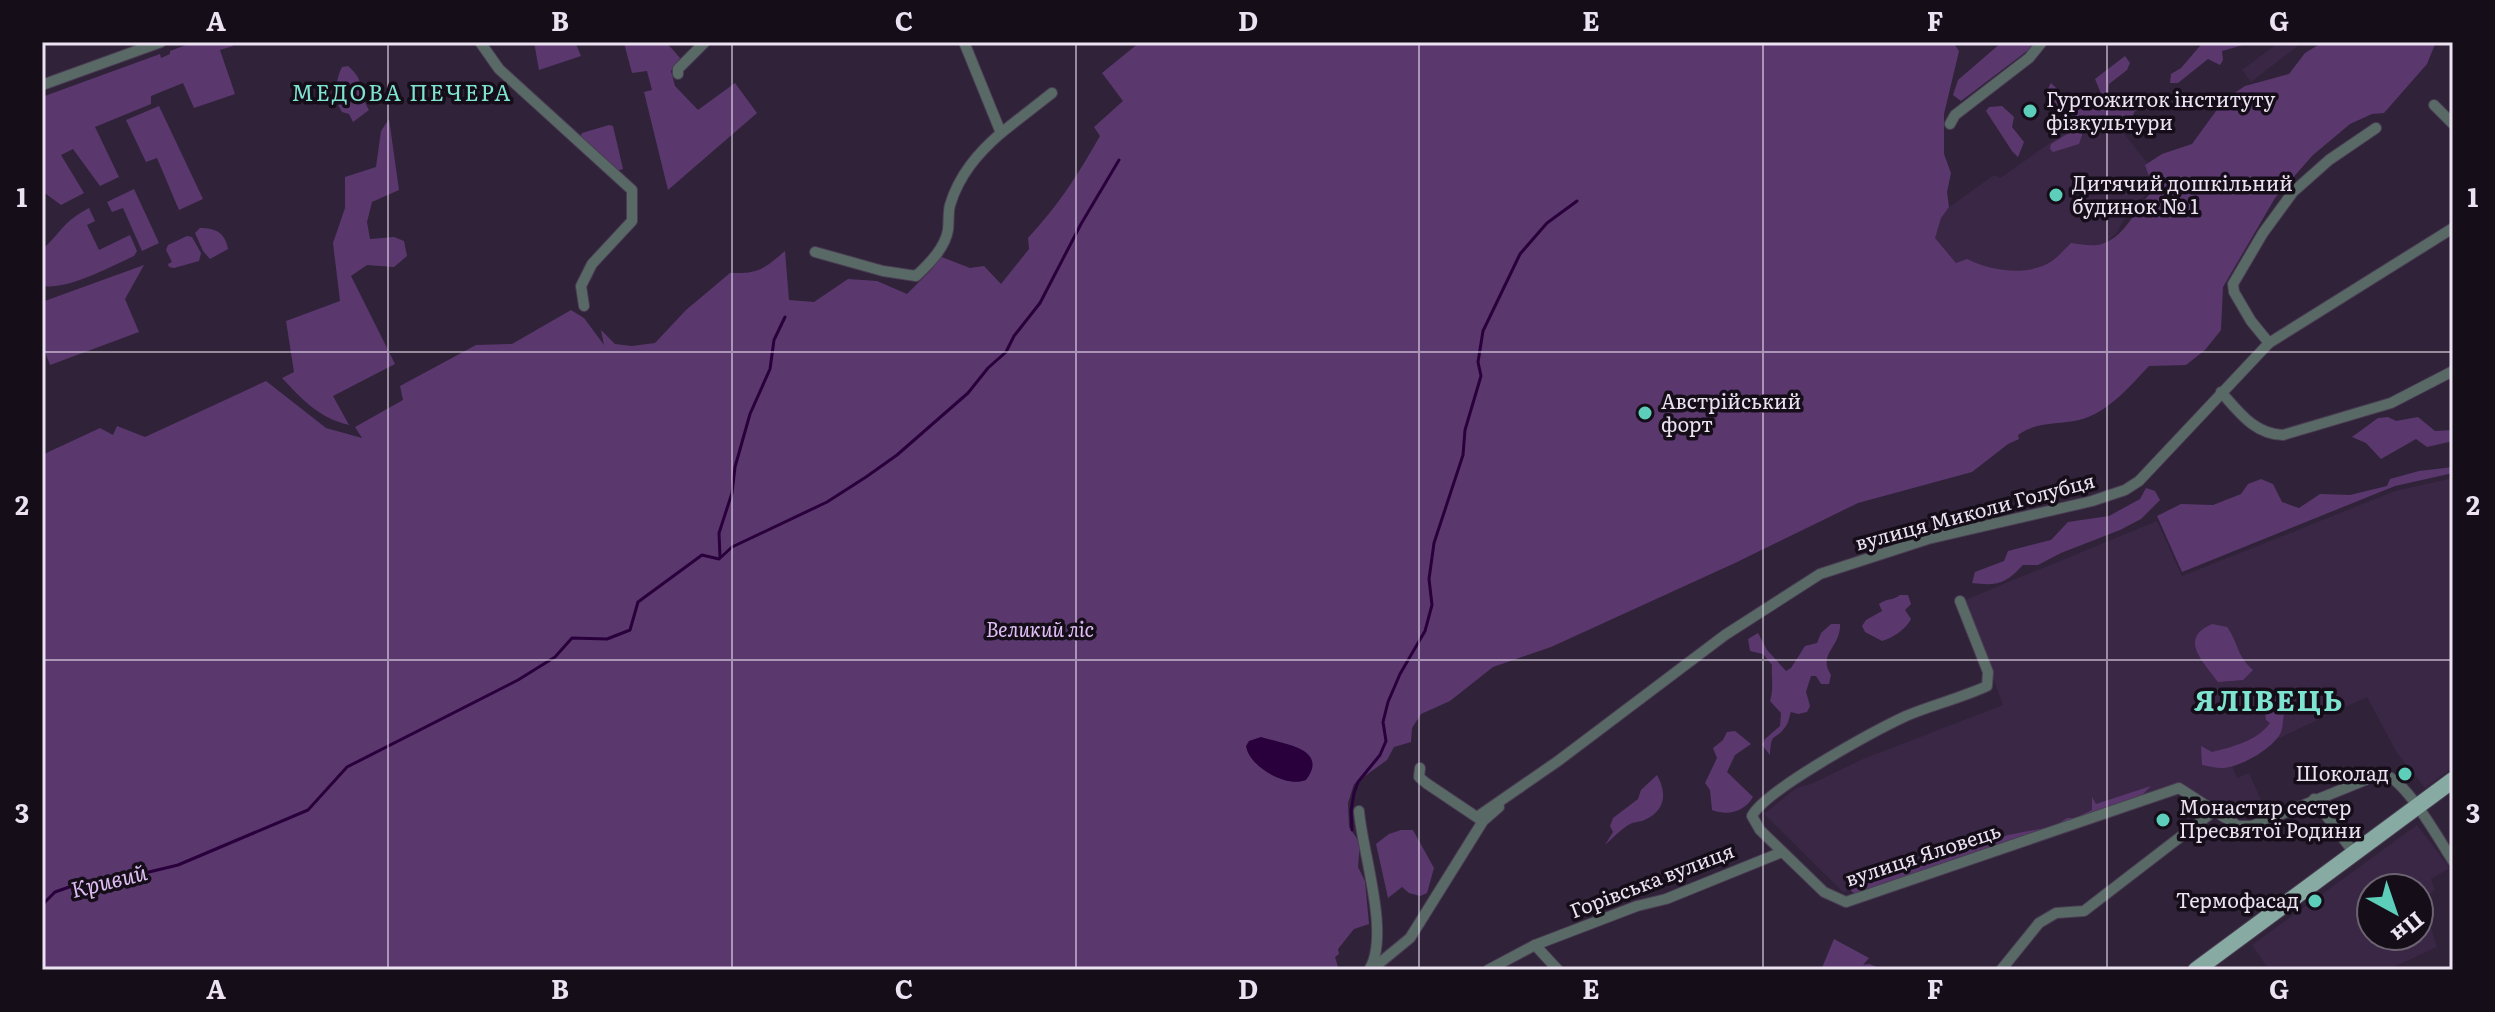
<svg xmlns="http://www.w3.org/2000/svg" width="2495" height="1012" font-family="Literata,serif">
<style>
.built{fill:#3a2745;fill-rule:evenodd}
.green{fill:#5a386e}
.water{fill:#29003c}
.lines{fill:none;stroke-linecap:round;stroke-linejoin:round}
.stream{stroke:#29003c;stroke-width:3}
.minor-casing{stroke:#4a3d53;stroke-width:12}
.primary-casing{stroke:#4a3d53;stroke-width:18}
.minor{stroke:#596a66;stroke-width:10}
.primary{stroke:#87aba3;stroke-width:16}
.grid{fill:none;stroke:#ece2f2;stroke-width:2;stroke-opacity:0.55}
.poi-dot{fill:#5cceba;stroke:#150e19;stroke-width:3}
.labels{text-anchor:middle;stroke-width:7;stroke-linejoin:round;paint-order:stroke}
.poi-label{font-size:20px;fill:#ece2f2;stroke:#150e19;text-anchor:start}
.street-label{font-size:20px;fill:#ece2f2;stroke:#150e19}
.park-label{font-size:20px;font-style:italic;fill:#e1bff6;stroke:#150e19}
.neighbourhood-label{font-size:22px;letter-spacing:2px;fill:#7ee3d0;stroke:#150e19}
.water-label{font-size:22px;font-style:italic;fill:#ddbcf2;stroke:#150e19}
.district-label{font-size:28px;font-weight:bold;letter-spacing:2px;fill:#7ee3d0;stroke:#150e19}
.neatline{fill:none;stroke:#ece2f2;stroke-width:3}
.grid-label{font-size:26px;text-anchor:middle;font-weight:bold;fill:#ece2f2}
</style>
<rect width="100%" height="100%" fill="#302239"/>
<g class="built">
<path d="M2279,42H2303L2251,82L2242,70Z"/>
<path d="M2104,109L2158,176L2156,183L2126,216L2116,234L2042,295L1961,269L1924,225L1994,175L2000,178L2097,110Z"/>
<path d="M2453,478V767L2425,788L2397,753L2367,697L2230,761L2237,778L2249,773L2266,811L2240,820L2182,784L1843,892L1764,814L1796,788L1811,784L1863,759L2003,705L1965,600L2157,521L2182,576L2395,491Z"/>
<path d="M2417,825L2450,868L2431,879L2435,890L2422,900L2437,947L2387,970H2269L2252,945ZM2419,888V936H2371V888Z"/>
</g>
<g class="green">
<path d="M194,42H232L233,46L220,50L235,94L194,108L183,83L151,96V104L95,127L119,177L100,186L73,149L61,155L84,193L61,205L42,191V97L160,54L161,58L170,54V51Z"/>
<path d="M534,42H575L581,56L539,70Z"/>
<path d="M628,42H666L680,58L671,71L675,86L698,110L735,83L757,113L668,190L644,92L652,90L647,71L632,73L624,43Z"/>
<path d="M1140,42H1953L1959,51L1944,114V154L1951,173L1947,192L1949,207L1941,218L1935,238L1956,263L1967,259C1991,271 2028,277 2052,261C2059,256 2065,249 2071,243C2080,244 2094,247 2102,244C2128,235 2135,207 2154,190L2145,165L2162,154L2192,144L2224,100L2245,86L2289,74L2305,53L2323,42H2436L2427,64L2384,113L2372,114L2350,124L2313,155L2275,198L2223,287L2221,330L2205,350L2186,365L2149,366C2130,386 2108,413 2079,420C2057,425 2037,421 2018,435L2019,439L2008,444L1972,472L1858,503L1735,563L1551,647L1493,667L1450,701L1421,714L1412,728L1411,742L1394,747L1387,760L1354,784L1348,803L1349,827L1360,843L1358,867L1365,881L1369,924L1354,929L1338,949L1339,954L1335,957L1339,970H42V455L100,428L113,435L117,426L145,437L266,381L326,428L362,438L355,427L403,400L400,386L476,345L512,344L571,310L584,318L604,345L601,330L615,344L632,346L655,343L686,310L730,273C758,274 764,269 785,251L789,300L814,302L848,279L877,281L907,294L932,269L939,256L970,268L984,266L1001,284L1029,249L1028,238C1060,203 1077,176 1100,136L1094,127L1123,101L1102,73Z"/>
<path d="M2002,42H2034L2031,48L1961,101L1953,95L1958,80Z"/>
<path d="M2199,42H2243V45L2222,51L2223,60L2220,65L2208,59L2178,83H2170L2171,74L2181,68L2200,46Z"/>
<path d="M2125,56L2130,63L2127,70L2109,84L2108,101C2127,120 2135,92 2156,95C2152,106 2145,108 2135,111L2128,125L2123,128L2099,123L2083,132L2079,144L2053,152L2050,149L2051,144L2077,128L2070,112C2055,106 2040,100 2051,83L2078,109L2087,108L2100,99V91L2095,79Z"/>
<path d="M348,66C367,82 358,92 369,110L353,122L349,114L342,112L338,105L342,101C333,93 337,77 342,67Z"/>
<path d="M159,106L203,199L179,210L157,158L146,162L126,120Z"/>
<path d="M2002,106L2014,117L2012,127L2024,142L2018,157L2012,151L1986,111L1989,107Z"/>
<path d="M389,119L399,190L372,202L367,222L370,239L394,237L404,241L407,256L394,267L367,265L351,276L395,364L333,396L349,425C319,418 303,400 282,378L294,372L286,321L340,301L333,243L345,208V177L376,167L381,131Z"/>
<path d="M609,125L613,126L623,169L616,171L580,138L582,133Z"/>
<path d="M134,189L159,243L142,251L123,208L112,212L107,202Z"/>
<path d="M89,208L95,221L87,225L99,250L130,235L137,251L134,256C110,267 68,290 42,286V247L44,248C63,230 63,222 89,208Z"/>
<path d="M200,228C216,228 225,233 228,249L210,259L203,251L195,233Z"/>
<path d="M187,236L192,237L201,253L199,261L174,268L169,267L168,264L172,262L166,250L168,245Z"/>
<path d="M144,265L125,299L139,332L50,365L42,344V302Z"/>
<path d="M2388,417L2396,421L2418,417L2435,431L2453,430V441L2427,447L2416,439L2381,459L2366,443L2352,437L2378,418Z"/>
<path d="M2453,467V473L2395,486L2182,572L2157,516L2181,504L2213,505L2241,494L2248,484L2261,479L2273,484L2282,502L2299,508L2320,494L2350,495L2387,486L2390,479L2419,471Z"/>
<path d="M2146,488L2155,491L2160,500L2141,519L2120,530L2061,553L2038,565H2023C2005,584 1998,586 1972,583L1975,572L2004,561L2008,551L2051,540L2068,522L2109,516L2140,499Z"/>
<path d="M1900,595H1908L1911,604L1905,610L1911,619C1906,629 1893,638 1882,641L1865,632L1862,626L1866,620L1882,611L1879,604C1886,598 1893,601 1900,595Z"/>
<path d="M1831,624H1840C1841,647 1817,654 1831,675L1829,684H1821L1816,676H1811L1806,692L1810,706L1807,712L1798,714L1791,712C1789,717 1789,722 1786,726C1775,742 1771,730 1770,755L1762,745L1765,739L1780,726L1781,713L1770,701C1774,688 1771,679 1772,665L1763,654L1750,651L1748,639L1758,633L1767,650L1786,671L1791,668L1805,646L1817,643L1821,633Z"/>
<path d="M2212,624L2227,627C2239,644 2236,655 2253,670L2243,680L2218,682C2205,663 2177,639 2212,624Z"/>
<path d="M2276,699L2286,707C2282,716 2284,725 2281,732C2275,748 2237,769 2221,768C2216,768 2209,766 2202,765L2201,746L2212,752C2232,747 2257,741 2270,723L2266,720L2265,712Z"/>
<path d="M1735,731L1751,744L1735,755L1727,772L1753,797C1744,812 1728,816 1712,810L1710,790L1705,783L1717,758L1713,748L1723,740L1727,732Z"/>
<path d="M1657,775C1668,795 1665,812 1642,821C1638,822 1634,822 1630,824C1621,829 1613,838 1605,845L1613,832L1610,826L1613,818L1638,799L1641,790Z"/>
<path d="M2151,786L2141,796L2121,807L1857,894L1852,892L1850,887L1861,875L1885,869L1883,859L1891,867L1898,870L2008,835L2055,826L2067,818H2075L2092,810V797L2096,804Z"/>
<path d="M1401,830H1413L1434,868L1427,893L1420,896L1409,893L1402,887L1388,898L1376,844L1389,834Z"/>
<path d="M1834,939L1869,958L1863,965L1869,964L1885,970H1821Z"/>
</g>
<path class="water" d="M1261,737C1282,744 1330,748 1306,780C1287,788 1249,767 1246,746L1249,741Z"/>
<g class="lines">
<g class="stream">
<path d="M720,557L719,533L732,493L735,467L750,414L770,369L774,340L785,317"/>
<path d="M1352,830L1351,811L1354,793L1358,782L1380,755L1386,741L1383,722L1388,702L1400,674L1425,631L1432,605L1429,579L1434,543L1463,455L1465,430L1481,376L1478,362L1483,331L1520,254L1547,223L1577,201"/>
<path d="M42,905L55,892L72,886L120,879L178,865L308,810L347,767L518,680L555,657L572,638L607,639L630,630L638,602L702,555L719,559L732,547L827,502L866,477L897,455L968,393L988,368L1006,352L1014,336L1040,303L1081,224L1119,160"/>
</g>
<g class="minor-casing">
<g id="minor">
<path d="M480,42L499,69L632,190V221L592,264L581,286L584,306"/>
<path d="M678,74V69L705,42"/>
<path d="M42,85L161,42"/>
<path d="M2434,105L2453,124"/>
<path d="M1950,124L1955,115L2029,58L2042,42"/>
<path d="M1001,133L1052,93"/>
<path d="M815,252L883,271L916,276C929,264 945,248 948,230C949,221 948,213 950,205C959,175 978,153 1001,133L964,42"/>
<path d="M2269,343L2251,321L2234,292L2233,284L2263,233L2293,192L2329,160L2376,128"/>
<path d="M2221,392C2239,412 2254,434 2283,435L2391,403L2453,371"/>
<path d="M1960,601L1988,672L1987,686C1961,698 1932,705 1906,716C1876,730 1765,790 1752,816L1760,830L1824,892L1846,902L2179,788L2238,826H2252L2380,774C2403,773 2440,842 2453,861"/>
<path d="M1420,768L1419,777L1426,783L1481,820"/>
<path d="M2314,799L2354,853"/>
<path d="M1359,811C1362,851 1391,936 1369,970"/>
<path d="M1477,817L1558,761L1725,635L1820,574L1928,539L2092,501L2125,490L2139,481L2269,343L2453,228"/>
<path d="M1535,945L1558,970"/>
<path d="M1371,970L1410,938L1483,821L1499,807"/>
<path d="M1488,970L1535,945L1637,906L1666,899L1782,852"/>
<path d="M2001,970L2039,923L2056,913L2084,911L2214,811"/>
</g>
</g>
<g class="primary-casing">
<path id="primary" d="M2196,970L2453,780"/>
</g>
<use href="#minor" class="minor"/>
<use href="#primary" class="primary"/>
</g>
<path class="grid" d="M388,42V970M732,42V970M1076,42V970M1419,42V970M1763,42V970M2107,42V970M42,352H2453M42,660H2453"/>
<g class="poi-dot">
<circle cx="2030" cy="111" r="8"/>
<circle cx="2056" cy="195" r="8"/>
<circle cx="1645" cy="413" r="8"/>
<circle cx="2405" cy="774" r="8"/>
<circle cx="2163" cy="820" r="8"/>
<circle cx="2315" cy="901" r="8"/>
</g>
<g class="labels">
<g class="poi-label">
<text x="2046" y="107">Гуртожиток інституту<tspan x="2046" dy="23">фізкультури</tspan></text>
<text x="2072" y="191">Дитячий дошкільний<tspan x="2072" dy="23">будинок № 1</tspan></text>
<text x="1661" y="409">Австрійський<tspan x="1661" dy="23">форт</tspan></text>
<text x="2389" y="781" text-anchor="end">Шоколад</text>
<text x="2179" y="815">Монастир сестер<tspan x="2179" dy="23">Пресвятої Родини</tspan></text>
<text x="2299" y="908" text-anchor="end">Термофасад</text>
</g>
<g class="street-label">
<text transform="translate(1975 512) rotate(-15)" y="7">вулиця Миколи Голубця</text>
<text transform="translate(1923 855) rotate(-18)" y="7">вулиця Яловець</text>
<text transform="translate(1652 881) rotate(-21)" y="7">Горівська вулиця</text>
</g>
<g class="park-label">
<text x="1040" y="637">Великий ліс</text>
</g>
<g class="neighbourhood-label">
<text x="402" y="101">МЕДОВА ПЕЧЕРА</text>
</g>
<g class="water-label">
<text transform="translate(109 881) rotate(-14)" y="8">Кривий</text>
</g>
<g class="district-label">
<text x="2269" y="711">ЯЛІВЕЦЬ</text>
</g>
</g>
<rect width="2495" height="1012" fill="none" stroke="#150e19" stroke-width="88"/>
<g transform="translate(2395 912) rotate(140)"><circle r="38" fill="#150e19" stroke="#6b6370" stroke-width="2"/>
<path d="M0-6L14 30L0 20L-14 30Z" fill="#5cceba"/>
<text y="-12" font-size="22" font-weight="bold" text-anchor="middle" fill="#ece2f2">Пн</text>
</g>
<rect x="44" y="44" width="2407" height="924" class="neatline"/>
<g class="grid-label">
<text x="216" y="31">A</text>
<text x="560" y="31">B</text>
<text x="904" y="31">C</text>
<text x="1248" y="31">D</text>
<text x="1591" y="31">E</text>
<text x="1935" y="31">F</text>
<text x="2279" y="31">G</text>
<text x="22" y="207">1</text>
<text x="2473" y="207">1</text>
<text x="22" y="515">2</text>
<text x="2473" y="515">2</text>
<text x="22" y="823">3</text>
<text x="2473" y="823">3</text>
<text x="216" y="999">A</text>
<text x="560" y="999">B</text>
<text x="904" y="999">C</text>
<text x="1248" y="999">D</text>
<text x="1591" y="999">E</text>
<text x="1935" y="999">F</text>
<text x="2279" y="999">G</text>
</g>
</svg>
